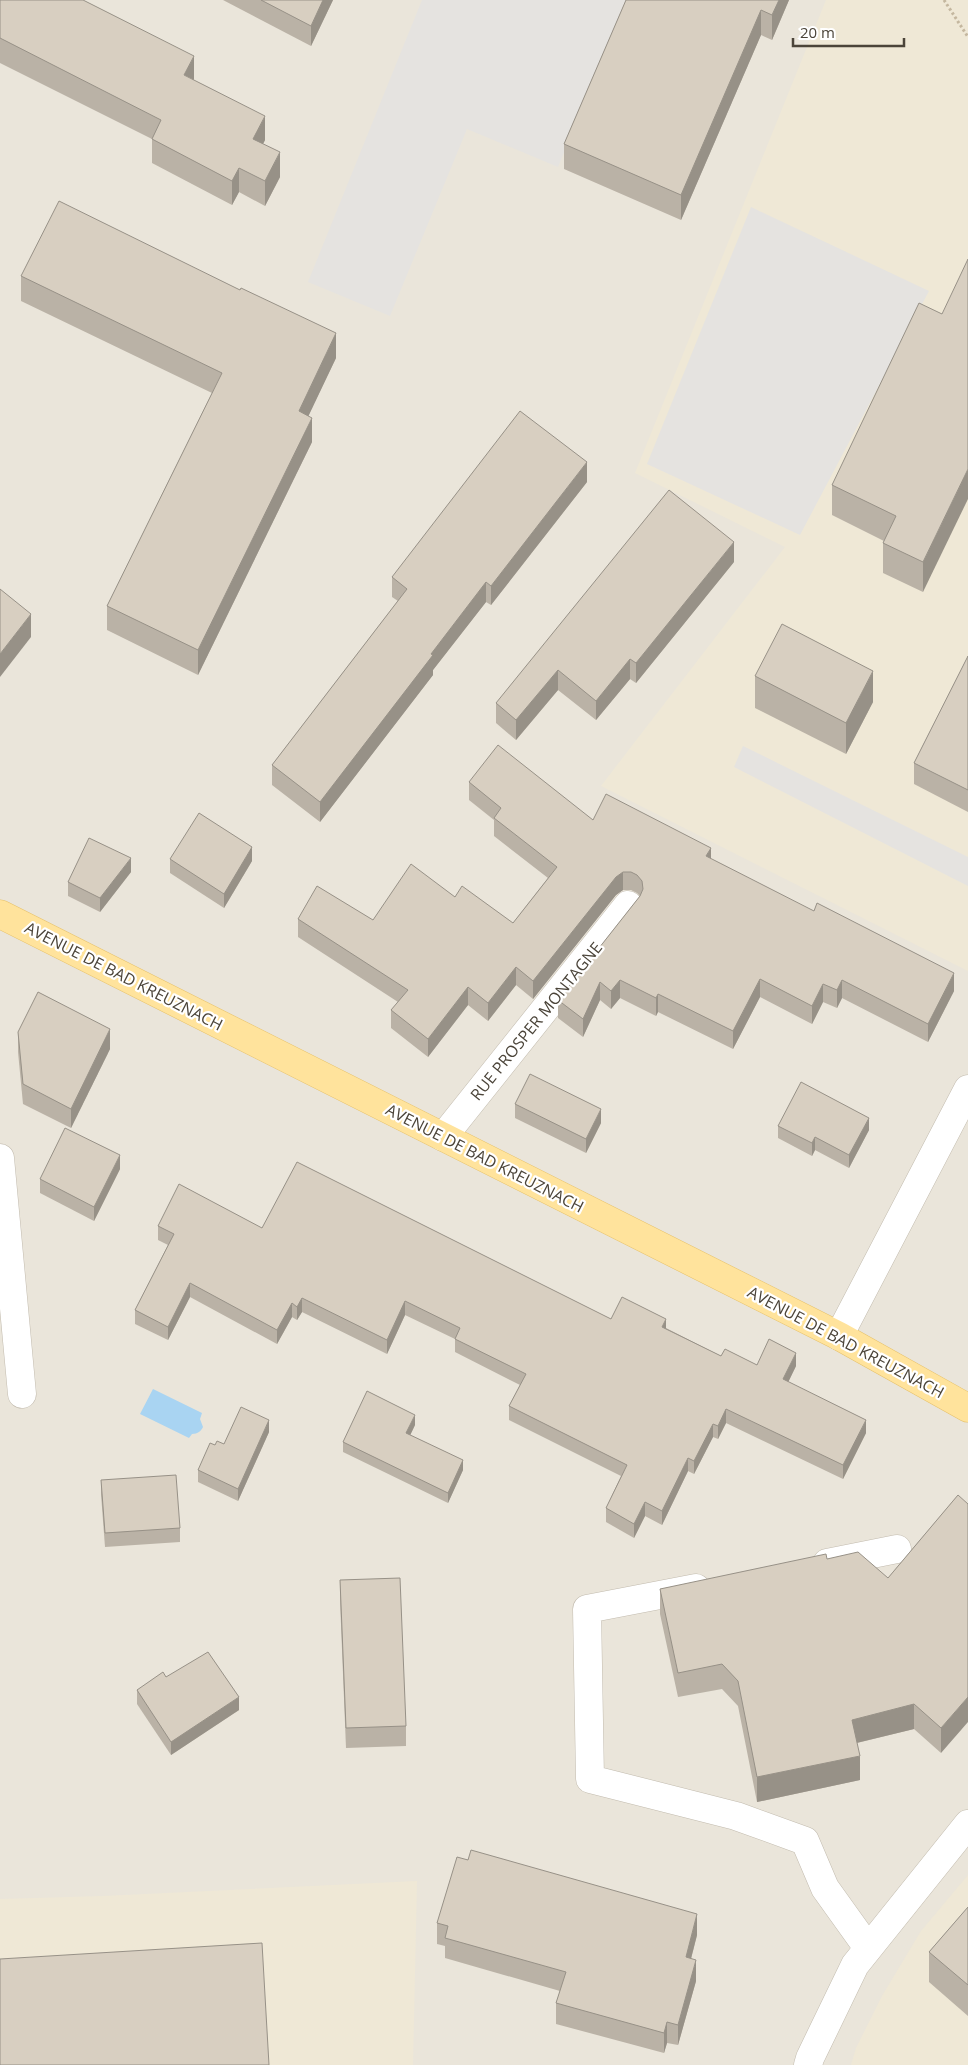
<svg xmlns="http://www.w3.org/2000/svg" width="968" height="2065" font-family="'Open Sans',sans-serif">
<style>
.residential{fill:#eae5da}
.education{fill:#efe8d6}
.parking{fill:#e5e3e0}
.water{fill:#a9d4f2}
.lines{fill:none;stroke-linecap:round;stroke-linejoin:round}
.minor-casing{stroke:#c2bbae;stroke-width:29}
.major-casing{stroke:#e6c16a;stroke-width:29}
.path{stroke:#c4b79f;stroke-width:3;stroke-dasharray:2.5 2.5;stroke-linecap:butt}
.minor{stroke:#fff;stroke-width:28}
.major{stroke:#ffe39c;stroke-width:28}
.wall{fill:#bab2a6}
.shaded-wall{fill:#979187}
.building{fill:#d8cfc1;stroke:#979187}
.labels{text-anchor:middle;stroke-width:4.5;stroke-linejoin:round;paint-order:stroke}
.street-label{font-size:16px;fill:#4b4439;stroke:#fff}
</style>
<rect width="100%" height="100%" fill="#f6f3ec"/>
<rect class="residential" x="0" y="0" width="968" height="2065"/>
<g class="education">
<path d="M826,0H968V971L601,786L785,547L635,473Z"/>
<path d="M968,1875V2065H851L856,2048L882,1996L921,1931Z"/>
<path d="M417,1881L413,2065H0V1899L103,1896Z"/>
</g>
<g class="parking">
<path d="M422,0H626L558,167L467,129L390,316L308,282Z"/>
<path d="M751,207L929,291L800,535L647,464Z"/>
<path d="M743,746L968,857V886L734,767Z"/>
</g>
<path class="water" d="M153,1389L202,1413L200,1419L203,1427C201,1431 198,1434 192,1434L189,1438L140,1414Z"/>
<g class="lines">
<g class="minor-casing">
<g id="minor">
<path d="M443,1137L628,905"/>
<path d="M0,1158L22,1394"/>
<path d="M839,1336L968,1089"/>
<path d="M827,1563L897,1549"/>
<path d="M696,1588L587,1609L590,1779L736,1816L805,1841L825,1888L868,1948"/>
<path d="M808,2065L810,2058L855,1965L968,1824"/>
</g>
</g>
<g class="major-casing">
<path id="major" d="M0,914L839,1336L968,1408"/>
</g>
<path class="path" d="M944,0L968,37"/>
<use href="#minor" class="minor"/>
<use href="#major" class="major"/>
</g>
<g class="wall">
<path d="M0,0L194,80L265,140L263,144L280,177L265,206L239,192L232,205L152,163V139L0,63Z"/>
<path d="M223,0H333L311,46Z"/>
<path d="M626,0H789L772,40L761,35L681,220L564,169V144Z"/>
<path d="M21,276L336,358L308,416L312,442L198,675L107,630V606L212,393L21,301Z"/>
<path d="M942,314L923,592L883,573V543L884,541L832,515V485Z"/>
<path d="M587,482L491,605L486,602L433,670V675L320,822L272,785V765L398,601L392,597V577Z"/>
<path d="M734,562L636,683L630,679L596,720L558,690L516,740L496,723V703Z"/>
<path d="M968,656V812L914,784V763Z"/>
<path d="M755,676L873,702L846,754L755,708Z"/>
<path d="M469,782L593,820L711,859L954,991L928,1042L842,998L837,1008L823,1002L812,1024L760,997L733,1049L658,1012L656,1016L620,998L611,1009L600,1000L583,1037L558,1018V1000L640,896L637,893L631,890H623L616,895L533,999L516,985L488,1021L468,1005L428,1057L391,1028V1010L398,1002L298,937V919L373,920L455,897L513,923L548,878L494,836V820L469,800Z"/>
<path d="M170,859L252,861L224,908L170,873Z"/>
<path d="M131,872L100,912L68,896V882Z"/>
<path d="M18,1032L110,1049L71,1128L23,1104L18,1052Z"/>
<path d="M515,1104L601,1123L586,1153L515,1118Z"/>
<path d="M778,1126L869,1130L849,1168L815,1150L812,1156L778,1138Z"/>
<path d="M120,1169L94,1221L40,1193V1179Z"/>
<path d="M158,1226L262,1228L611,1319L666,1328L721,1356L757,1365L796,1366L788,1382L866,1433L843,1479L726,1423L718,1439L713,1437L694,1474L688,1471L662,1525L645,1516L634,1538L606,1522V1508L621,1476L509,1420V1406L520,1385L455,1352V1339L405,1315L387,1354L302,1312L297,1320L292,1317L277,1344L190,1297L168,1340L135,1324V1310L168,1245L158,1240Z"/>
<path d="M415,1425L410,1435L463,1470L448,1503L343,1452V1442Z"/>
<path d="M269,1432L238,1501L198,1482V1470L215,1445L224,1444Z"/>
<path d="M101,1480L180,1528V1542L105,1547L101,1494Z"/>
<path d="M958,1495L941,1753L914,1729L857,1743L860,1780L757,1802L738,1706L722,1689L678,1697L660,1614V1589L827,1559L888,1578Z"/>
<path d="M340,1580L406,1726V1746L346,1748L340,1600Z"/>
<path d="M166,1677L239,1710L171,1755L137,1704V1690Z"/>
<path d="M968,1907V2016L929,1982V1952Z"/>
<path d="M437,1923L697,1935L691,1959L696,1981L678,2045L667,2043L664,2053L556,2024V2003L560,1991L445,1958V1946L437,1944Z"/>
</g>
<g class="shaded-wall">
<path d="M323,0H333L311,46V26Z"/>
<path d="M779,0H789L772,40V15Z"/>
<path d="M761,10V35L681,220V195Z"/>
<path d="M194,56V80L184,75Z"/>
<path d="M265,116V140L253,163V139Z"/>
<path d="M280,152V177L265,206V181Z"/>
<path d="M239,168V192L232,205V181Z"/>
<path d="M336,333V358L299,436V411Z"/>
<path d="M312,418V442L198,675V650Z"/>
<path d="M587,462V482L491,605V586Z"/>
<path d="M968,469V499L923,592V562Z"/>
<path d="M734,542V562L636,683V663Z"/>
<path d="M486,582V602L433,670V675L320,822V802L431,654Z"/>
<path d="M31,614V637L0,677V654Z"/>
<path d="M630,659V679L596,720V701Z"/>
<path d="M558,670V690L516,740V720Z"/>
<path d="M873,671V702L846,754V723Z"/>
<path d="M252,847V861L224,908V894Z"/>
<path d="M711,848V866L706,856Z"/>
<path d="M131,858V872L100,912V898Z"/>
<path d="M623,872V890L616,895L533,999V981L616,877Z"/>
<path d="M516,967V985L488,1021V1003Z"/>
<path d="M954,973V991L928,1042V1024Z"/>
<path d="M760,979V997L733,1049V1031Z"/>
<path d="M620,980V998L611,1009V991Z"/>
<path d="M842,980V998L837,1008V990Z"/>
<path d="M600,982V1000L583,1037V1019Z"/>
<path d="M823,984V1002L812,1024V1006Z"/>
<path d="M468,987V1005L428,1057V1039Z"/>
<path d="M658,994V1012L656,1016V998Z"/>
<path d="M110,1029V1049L71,1128V1109Z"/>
<path d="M601,1109V1123L586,1153V1139Z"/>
<path d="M869,1118V1130L849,1168V1155Z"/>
<path d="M815,1137V1150L812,1156V1143Z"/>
<path d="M120,1155V1169L94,1221V1207Z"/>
<path d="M190,1283V1297L168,1340V1327Z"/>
<path d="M302,1298V1312L297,1320V1307Z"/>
<path d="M405,1301V1315L387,1354V1340Z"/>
<path d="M292,1303V1317L277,1344V1330Z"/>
<path d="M666,1319V1333L662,1327Z"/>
<path d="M796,1353V1366L783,1393V1379Z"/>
<path d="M726,1409V1423L718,1439V1426Z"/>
<path d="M415,1415V1425L406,1444V1433Z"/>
<path d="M269,1420V1432L238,1501V1489Z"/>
<path d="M866,1420V1433L843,1479V1465Z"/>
<path d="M713,1424V1437L694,1474V1461Z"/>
<path d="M688,1458V1471L662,1525V1511Z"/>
<path d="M463,1460V1470L448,1503V1493Z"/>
<path d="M645,1502V1516L634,1538V1524Z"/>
<path d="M239,1697V1710L171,1755V1742Z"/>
<path d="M968,1697V1722L941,1753V1728Z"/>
<path d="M914,1704V1729L852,1744V1720Z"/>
<path d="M860,1756V1780L757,1802V1777Z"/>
<path d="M697,1914V1935L686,1978V1957Z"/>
<path d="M696,1960V1981L678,2045V2025Z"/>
<path d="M667,2022V2043L664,2053V2033Z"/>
</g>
<g class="building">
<path d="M0,0H83L194,56L184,75L265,116L253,139L280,152L265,181L239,168L232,181L152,139L161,120L0,38Z"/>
<path d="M261,0H323L311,26Z"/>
<path d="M626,0H779L772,15L761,10L681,195L564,144Z"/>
<path d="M59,201L240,290L241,288L336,333L299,411L312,418L198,650L107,606L222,373L21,276Z"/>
<path d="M968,259V469L923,562L883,543L896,516L832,485L919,303L942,314Z"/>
<path d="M520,411L587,462L491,586L486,582L431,654L433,655L320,802L272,765L407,589L392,577Z"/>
<path d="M669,490L734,542L636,663L630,659L596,701L558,670L516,720L496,703Z"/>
<path d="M0,589L31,614L0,654Z"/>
<path d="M782,624L873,671L846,723L755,676Z"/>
<path d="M968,656V790L914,763Z"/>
<path d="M498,745L593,820L606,794L711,848L706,856L814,911L817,903L954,973L928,1024L842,980L837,990L823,984L812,1006L760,979L733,1031L658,994L656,998L620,980L611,991L600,982L583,1019L558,1000L640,896L643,889L642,881L637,875L631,872H623L616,877L533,981L516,967L488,1003L468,987L428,1039L391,1010L408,990L298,919L317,886L373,920L411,864L455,897L462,886L513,923L557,867L494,818L501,808L469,782Z"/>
<path d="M199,813L252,847L224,894L170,859Z"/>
<path d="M89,838L131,858L100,898L68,882Z"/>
<path d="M38,992L110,1029L71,1109L23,1084L18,1032Z"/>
<path d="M530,1074L601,1109L586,1139L515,1104Z"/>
<path d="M801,1082L869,1118L849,1155L815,1137L812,1143L778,1126Z"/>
<path d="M65,1128L120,1155L94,1207L40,1179Z"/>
<path d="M297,1162L611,1319L622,1297L666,1319L662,1327L721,1356L725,1349L757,1365L769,1339L796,1353L783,1379L866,1420L843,1465L726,1409L718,1426L713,1424L694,1461L688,1458L662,1511L645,1502L634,1524L606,1508L627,1465L509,1406L526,1374L455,1339L460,1328L405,1301L387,1340L302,1298L297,1307L292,1303L277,1330L190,1283L168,1327L135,1310L174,1234L158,1226L179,1184L262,1228Z"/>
<path d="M367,1391L415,1415L406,1433L463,1460L448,1493L343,1442Z"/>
<path d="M241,1407L269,1420L238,1489L198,1470L210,1443L215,1445L217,1441L224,1444Z"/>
<path d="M176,1475L180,1528L105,1533L101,1480Z"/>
<path d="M958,1495L968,1504V1697L941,1728L914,1704L852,1720L860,1756L757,1777L738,1681L722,1664L678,1673L660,1589L826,1554L827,1559L858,1552L888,1578Z"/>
<path d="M400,1578L406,1726L346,1728L340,1580Z"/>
<path d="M208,1652L239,1697L171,1742L137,1690L163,1672L166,1677Z"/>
<path d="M471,1850L697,1914L686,1957L696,1960L678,2025L667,2022L664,2033L556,2003L566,1972L445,1938L448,1926L437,1923L457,1857L468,1860Z"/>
<path d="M968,1907V1985L929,1952Z"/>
<path d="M262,1943L269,2065H0V1959Z"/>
</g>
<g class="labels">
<g class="street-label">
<text transform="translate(124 976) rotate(27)" y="6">AVENUE DE BAD KREUZNACH</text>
<text transform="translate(536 1021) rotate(-51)" y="6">RUE PROSPER MONTAGNE</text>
<text transform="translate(485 1158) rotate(27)" y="6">AVENUE DE BAD KREUZNACH</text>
<text transform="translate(846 1342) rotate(28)" y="6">AVENUE DE BAD KREUZNACH</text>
</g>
</g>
<path d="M793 38v8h111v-8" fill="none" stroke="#4b4439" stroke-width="2.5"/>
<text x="800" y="38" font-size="15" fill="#4b4439" stroke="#ffffff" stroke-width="4" paint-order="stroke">20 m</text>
</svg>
